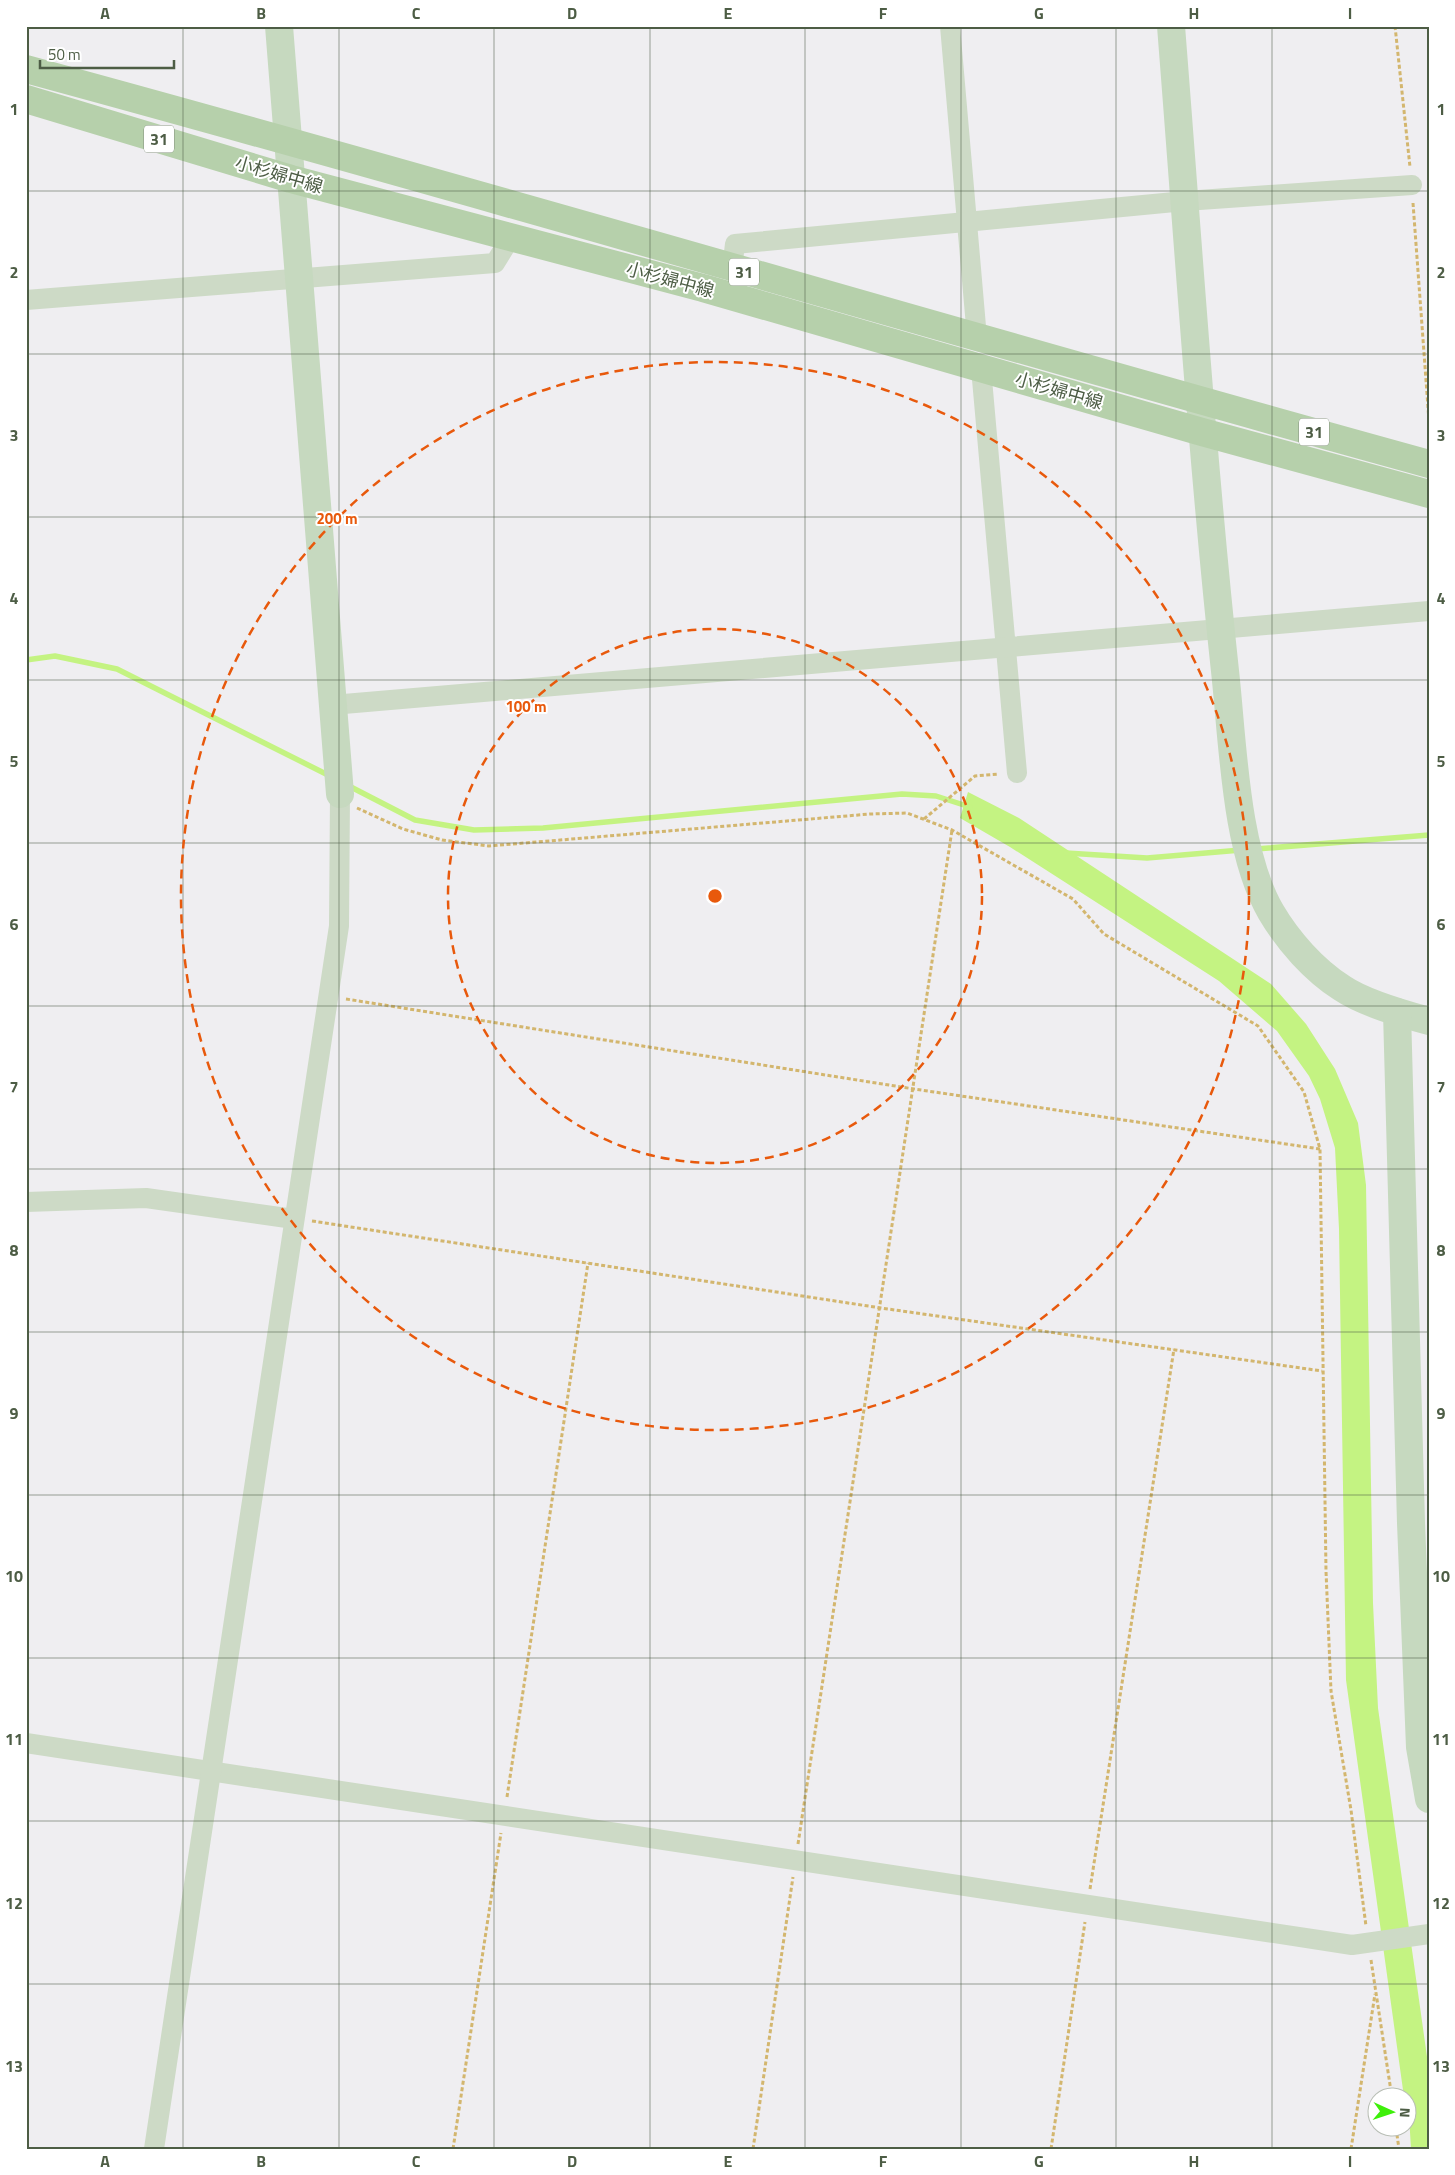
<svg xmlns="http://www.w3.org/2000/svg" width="1455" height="2175" font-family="'Titillium Web','Noto Sans JP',sans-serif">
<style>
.water{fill:#c4f382}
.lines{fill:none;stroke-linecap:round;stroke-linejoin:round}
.stream{stroke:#c4f382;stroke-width:5.5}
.path{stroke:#d3b66e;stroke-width:3;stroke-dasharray:4 2.5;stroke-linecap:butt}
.street{stroke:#cddac6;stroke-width:20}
.secondary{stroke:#c6d9bf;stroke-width:28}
.primary{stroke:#b6d0ab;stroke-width:28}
.grid{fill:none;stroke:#4d5d45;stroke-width:1;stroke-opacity:0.55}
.ring{fill:none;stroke:#e8590c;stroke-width:2.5;stroke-dasharray:9 6}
.labels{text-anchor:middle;stroke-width:4;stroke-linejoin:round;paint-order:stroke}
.shield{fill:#fff;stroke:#828e7d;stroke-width:1}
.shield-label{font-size:16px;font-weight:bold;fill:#4d5d45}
.street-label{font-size:18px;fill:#4d5d45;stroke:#fff}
.centre{fill:#e8590c;stroke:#fff;stroke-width:2.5}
.ring-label{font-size:15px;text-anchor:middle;font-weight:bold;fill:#e8590c;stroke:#fff;stroke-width:4;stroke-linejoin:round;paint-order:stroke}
.neatline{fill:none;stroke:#4d5d45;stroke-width:2}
.grid-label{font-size:16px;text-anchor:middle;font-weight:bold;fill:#4d5d45}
</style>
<rect width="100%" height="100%" fill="#efeef1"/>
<path class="water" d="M968,792L1019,818L1271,984L1306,1024L1335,1069L1358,1123L1366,1185L1373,1603L1378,1708L1429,2071V2149H1411L1408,2098L1404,2097L1346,1680L1339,1229L1335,1148L1320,1099L1309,1076L1277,1031L1219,981L1010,847L960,818Z"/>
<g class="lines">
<g class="stream">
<path d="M26,660L55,656L117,669L330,776"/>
<path d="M347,785L415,820L474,830L543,828L902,794L936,796L970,807"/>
<path d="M1256,849L1429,835"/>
<path d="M1066,853L1147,858L1241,850"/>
</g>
<g class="path">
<path d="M1395,26L1410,167"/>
<path d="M1413,203L1429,421"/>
<path d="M357,808L403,829L442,840L489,846L870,814L907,813L952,830L1073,899L1104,934L1258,1026L1304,1092L1320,1149L1326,1571L1331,1691L1351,1810L1366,1926"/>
<path d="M924,819L975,776L999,774"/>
<path d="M346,999L914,1089L1320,1149"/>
<path d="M312,1221L881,1308L1322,1371"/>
<path d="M507,1797L588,1263"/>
<path d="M798,1844L952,830"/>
<path d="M1090,1889L1174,1349"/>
<path d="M1371,1960L1392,2098"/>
<path d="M1396,2128L1399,2149"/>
<path d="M453,2149L501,1833"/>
<path d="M753,2149L793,1877"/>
<path d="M1051,2149L1085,1922"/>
<path d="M1351,2149L1375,1994"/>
</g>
<g class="street">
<path d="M950,26L977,338"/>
<path d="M732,269L735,244L1185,201L1412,185"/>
<path d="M26,300L495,263L511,237"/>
<path d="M981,368L1017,773"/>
<path d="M332,705L1429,611"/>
<path d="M26,1202L146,1198L294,1219"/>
<path d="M26,1743L1352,1945L1429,1934"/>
<path d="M154,2149L339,926L340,794"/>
</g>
<g class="secondary">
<path d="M279,26L340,794"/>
<path d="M1171,26C1188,241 1202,457 1225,671C1233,743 1235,850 1271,912C1288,941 1314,970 1342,988C1364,1003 1403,1014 1429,1021"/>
<path d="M1397,1012L1411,1523L1420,1747L1429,1799"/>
</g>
<g class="primary">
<path d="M26,69C495,196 960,335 1429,464"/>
<path d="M26,99L291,179L703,288L1202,432L1429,494"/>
</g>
</g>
<path class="grid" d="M183,26V2149M339,26V2149M494,26V2149M650,26V2149M805,26V2149M961,26V2149M1116,26V2149M1272,26V2149M26,191H1429M26,354H1429M26,517H1429M26,680H1429M26,843H1429M26,1006H1429M26,1169H1429M26,1332H1429M26,1495H1429M26,1658H1429M26,1821H1429M26,1984H1429"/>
<g class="ring">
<circle cx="715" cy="896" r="267"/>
<circle cx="715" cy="896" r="534"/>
</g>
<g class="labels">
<g class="shield">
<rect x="144" y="125.5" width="30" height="27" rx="4"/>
<rect x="729" y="258.5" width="30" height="27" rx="4"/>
<rect x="1299" y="418.5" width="30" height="27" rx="4"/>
</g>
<g class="shield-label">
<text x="159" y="145">31</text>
<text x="744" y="278">31</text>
<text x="1314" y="438">31</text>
</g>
<g class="street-label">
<text transform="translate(279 175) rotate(16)" y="6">小杉婦中線</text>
<text transform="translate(670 280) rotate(15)" y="6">小杉婦中線</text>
<text transform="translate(1059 391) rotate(16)" y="6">小杉婦中線</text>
</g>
</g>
<circle cx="715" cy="896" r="8" class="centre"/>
<g class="ring-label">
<text x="337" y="524">200 m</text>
<text x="526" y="712">100 m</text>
</g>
<rect width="1455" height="2175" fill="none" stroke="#ffffff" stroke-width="55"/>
<g transform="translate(1392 2112) rotate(93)"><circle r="24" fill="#ffffff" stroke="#b8beb5"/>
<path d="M0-4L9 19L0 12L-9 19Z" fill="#3eef0a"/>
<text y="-8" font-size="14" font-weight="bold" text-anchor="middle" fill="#4d5d45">N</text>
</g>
<path d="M40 60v8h134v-8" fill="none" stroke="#4d5d45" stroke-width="2.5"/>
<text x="48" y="60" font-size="15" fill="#4d5d45" stroke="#ffffff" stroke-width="4" paint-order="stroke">50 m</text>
<rect x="28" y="28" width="1400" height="2120" class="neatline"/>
<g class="grid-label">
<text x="105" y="19">A</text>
<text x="261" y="19">B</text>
<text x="416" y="19">C</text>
<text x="572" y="19">D</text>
<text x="728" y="19">E</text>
<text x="883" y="19">F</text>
<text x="1039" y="19">G</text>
<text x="1194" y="19">H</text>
<text x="1350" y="19">I</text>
<text x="14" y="115">1</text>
<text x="1441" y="115">1</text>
<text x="14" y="278">2</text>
<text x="1441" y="278">2</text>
<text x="14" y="441">3</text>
<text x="1441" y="441">3</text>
<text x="14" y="604">4</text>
<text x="1441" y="604">4</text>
<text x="14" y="767">5</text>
<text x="1441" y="767">5</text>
<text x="14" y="930">6</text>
<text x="1441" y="930">6</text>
<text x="14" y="1093">7</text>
<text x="1441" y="1093">7</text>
<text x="14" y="1256">8</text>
<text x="1441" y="1256">8</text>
<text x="14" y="1419">9</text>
<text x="1441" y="1419">9</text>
<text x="14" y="1582">10</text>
<text x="1441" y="1582">10</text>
<text x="14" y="1745">11</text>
<text x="1441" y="1745">11</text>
<text x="14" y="1909">12</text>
<text x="1441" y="1909">12</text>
<text x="14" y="2072">13</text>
<text x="1441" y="2072">13</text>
<text x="105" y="2167">A</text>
<text x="261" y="2167">B</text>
<text x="416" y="2167">C</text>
<text x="572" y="2167">D</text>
<text x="728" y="2167">E</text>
<text x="883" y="2167">F</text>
<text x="1039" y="2167">G</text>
<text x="1194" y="2167">H</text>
<text x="1350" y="2167">I</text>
</g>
</svg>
